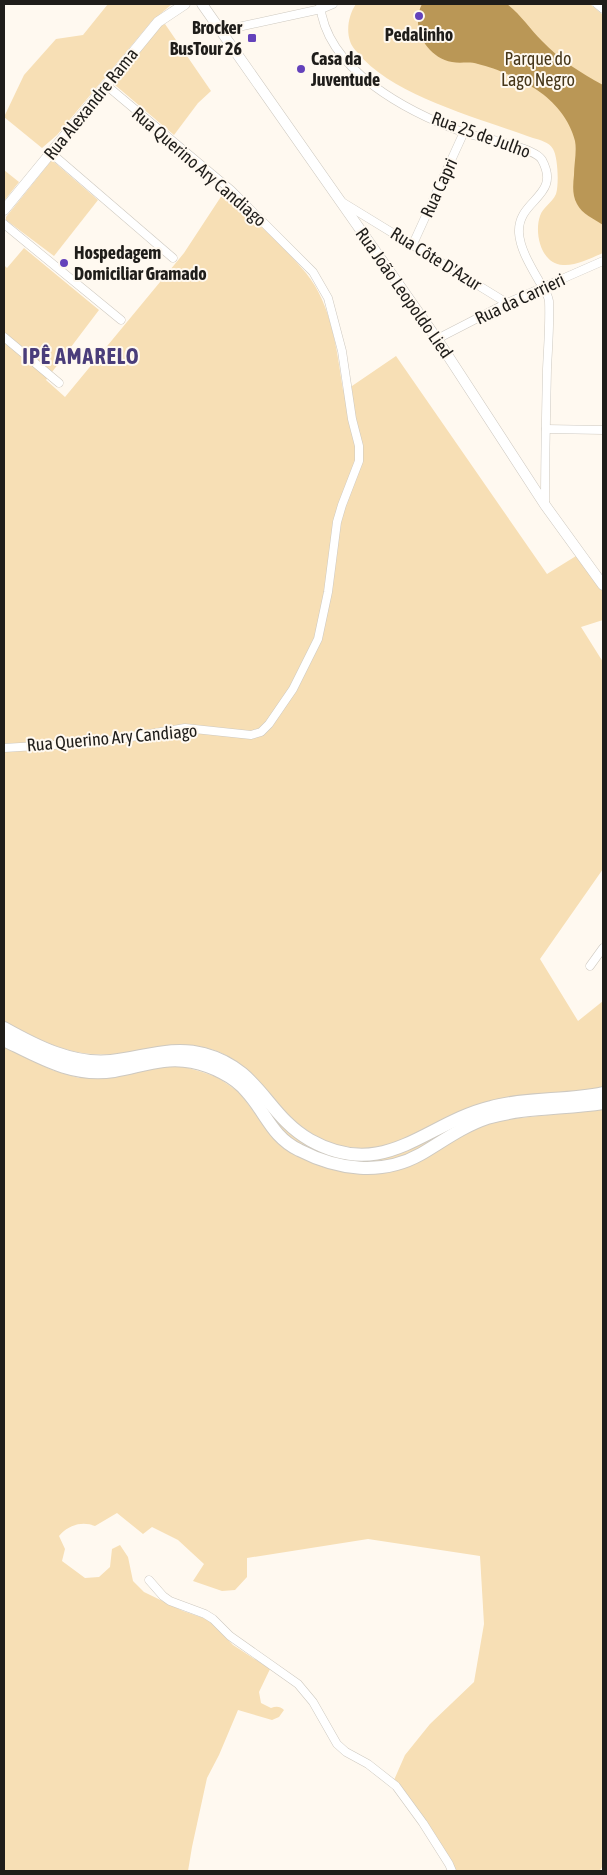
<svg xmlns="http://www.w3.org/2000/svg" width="607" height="1875" font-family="'Asap Condensed',sans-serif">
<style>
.green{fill:#f7dfb5}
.water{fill:#ba9756}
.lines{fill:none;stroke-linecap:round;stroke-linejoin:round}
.minor-casing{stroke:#cec9c0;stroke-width:9}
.tertiary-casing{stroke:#cec9c0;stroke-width:11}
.primary-casing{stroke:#cec9c0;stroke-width:14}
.minor{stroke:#fff;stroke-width:8}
.tertiary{stroke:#fff;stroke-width:10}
.primary{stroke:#fff;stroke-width:12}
.poi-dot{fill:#6442bb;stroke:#fff9f0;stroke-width:2}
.labels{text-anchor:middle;stroke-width:4;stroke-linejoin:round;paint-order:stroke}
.poi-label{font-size:18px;font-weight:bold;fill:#1f1d1a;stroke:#fff9f0;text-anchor:start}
.park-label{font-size:18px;fill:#463619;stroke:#fff9f0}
.street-label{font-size:18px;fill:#1f1d1a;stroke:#fff9f0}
.district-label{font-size:22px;font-weight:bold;letter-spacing:1px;fill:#4a3d7a;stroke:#fff9f0}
</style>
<rect width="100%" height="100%" fill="#fff9f0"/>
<g class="green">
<path d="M108,4H172L151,22L57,135L42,148L4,117L24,75L56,39L83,35Z"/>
<path d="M356,4H590L603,15V253C591,258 576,266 563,265C541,264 534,233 540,216C543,207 552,203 556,194C559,185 558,157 553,149C549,142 540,140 533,138C482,119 392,96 358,53C355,50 351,45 350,41C346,29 349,14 356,4Z"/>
<path d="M165,24L211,91L198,103L174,135L115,85V82L159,26Z"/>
<path d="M51,161H53L98,200L54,256L6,220V217Z"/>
<path d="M4,170L19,182L4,201Z"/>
<path d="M224,192C251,218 282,244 306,273C332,305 337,351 343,390L352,386L396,356L547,574L576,556L603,591V620L581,627L603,662V869L540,959L578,1021L603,1001V1089C548,1103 493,1116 438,1130C420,1135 399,1144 380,1147C359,1150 332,1147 314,1135C304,1128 293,1121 285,1112C262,1086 243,1057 207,1048C175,1040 146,1052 114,1054C72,1058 39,1040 4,1021V265L7,268L24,248L99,310L46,380L65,397L184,253Z"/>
<path d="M4,1046L52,1070L79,1078H105L153,1068L170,1066L185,1067L202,1072L217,1077L239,1092L272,1136L366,1173L492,1121L603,1109V1865L600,1871H455L394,1780L405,1755L430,1724L474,1682L484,1624L480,1556L368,1539L247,1558V1577L235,1590L222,1591L193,1581L204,1564L178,1540L152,1527L143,1534L117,1513L95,1526C82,1521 68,1525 59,1536L65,1549L62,1561L85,1578L99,1577L110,1567L112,1549L120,1545L128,1557L133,1581L144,1592L183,1611L209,1620L233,1645L270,1669L259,1692L261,1703L271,1708C276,1706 280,1706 284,1710L279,1717L272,1720L238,1710L219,1755L207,1778L192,1847L188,1871H4Z"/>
<path d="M220,1065L275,1118L342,1156L437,1135L527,1107L384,1163L342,1161L296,1144Z"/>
</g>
<path class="water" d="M422,4H507C521,15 530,29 542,41C560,60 581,73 603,85V225C594,219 582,214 577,204C572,195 573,185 574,175C574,164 577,151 575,141C570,120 554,101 537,90C522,80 496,68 478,64C469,61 461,64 452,62C426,57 410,27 422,4Z"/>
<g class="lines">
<g class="minor-casing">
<g id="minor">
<path d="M320,4C326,71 410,113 465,133C481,138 535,147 542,160C562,197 517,199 519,233C520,249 531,267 539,281C543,287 548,294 549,301C550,324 548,347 547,369C546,414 545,460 545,505"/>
<path d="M597,4L603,9"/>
<path d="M220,31L321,9L333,4"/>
<path d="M51,153L173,258"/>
<path d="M342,202L507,303"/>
<path d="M4,224L121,320"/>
<path d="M413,244L464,132"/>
<path d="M4,337L59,383"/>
<path d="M437,339L507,303L603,261"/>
<path d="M546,429L603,430"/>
<path d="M4,748L101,742L185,728L251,735L261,732L269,724L293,689L318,639L328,592L337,522L342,505L359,461V446L352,419L342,351L328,298L313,272L231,190L106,85"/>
<path d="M590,966L603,948"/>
<path d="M149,1580L163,1596L170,1601L205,1614L213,1619L230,1636L298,1684L313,1702L337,1744L346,1752L368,1764L396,1786L423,1823L449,1864L452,1871"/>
</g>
</g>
<g class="tertiary-casing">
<g id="tertiary">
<path d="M202,4L437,339L545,505L603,585"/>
<path d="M4,210L158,22L185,4"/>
</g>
</g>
<g class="primary-casing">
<g id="primary">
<path d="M4,1028C36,1046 73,1065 111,1061C142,1058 172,1045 204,1054C260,1069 266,1115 310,1140C385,1182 425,1123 491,1107C528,1097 566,1101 603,1093"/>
<path d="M4,1040C39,1057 73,1078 114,1071C140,1067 164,1056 192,1062C211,1066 234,1076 247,1092C266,1113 272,1137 299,1150C338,1170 382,1176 421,1154C443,1141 463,1126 487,1118C525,1107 565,1109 603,1103"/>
</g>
</g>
<use href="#minor" class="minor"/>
<use href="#tertiary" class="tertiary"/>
<use href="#primary" class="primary"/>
</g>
<g class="poi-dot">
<circle cx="419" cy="16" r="5"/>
<rect x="247" y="33" width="10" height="10" rx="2.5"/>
<circle cx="301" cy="69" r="5"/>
<circle cx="64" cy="263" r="5"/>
</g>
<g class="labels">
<g class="poi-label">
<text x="242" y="34" text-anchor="end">Brocker<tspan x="242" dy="21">BusTour 26</tspan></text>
<text x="419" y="41" text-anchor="middle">Pedalinho</text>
<text x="311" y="65">Casa da<tspan x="311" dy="21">Juventude</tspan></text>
<text x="74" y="259">Hospedagem<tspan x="74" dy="21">Domiciliar Gramado</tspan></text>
</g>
<g class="park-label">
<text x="538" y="65">Parque do<tspan x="538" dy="21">Lago Negro</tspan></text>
</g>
<g class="street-label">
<text transform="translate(91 104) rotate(-51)" y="6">Rua Alexandre Rama</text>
<text transform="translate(481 135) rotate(20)" y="6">Rua 25 de Julho</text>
<text transform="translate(199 167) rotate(41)" y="6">Rua Querino Ary Candiago</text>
<text transform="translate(439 188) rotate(-65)" y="6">Rua Capri</text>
<text transform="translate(436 259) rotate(32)" y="6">Rua Côte D'Azur</text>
<text transform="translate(404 293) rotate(55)" y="6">Rua João Leopoldo Lied</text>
<text transform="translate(520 299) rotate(-25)" y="6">Rua da Carrieri</text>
<text transform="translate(112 738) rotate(-5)" y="6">Rua Querino Ary Candiago</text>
</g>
<g class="district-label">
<text x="81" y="364">IPÊ AMARELO</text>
</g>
</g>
<rect width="607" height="1875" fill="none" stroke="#1f1d1a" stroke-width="10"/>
</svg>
